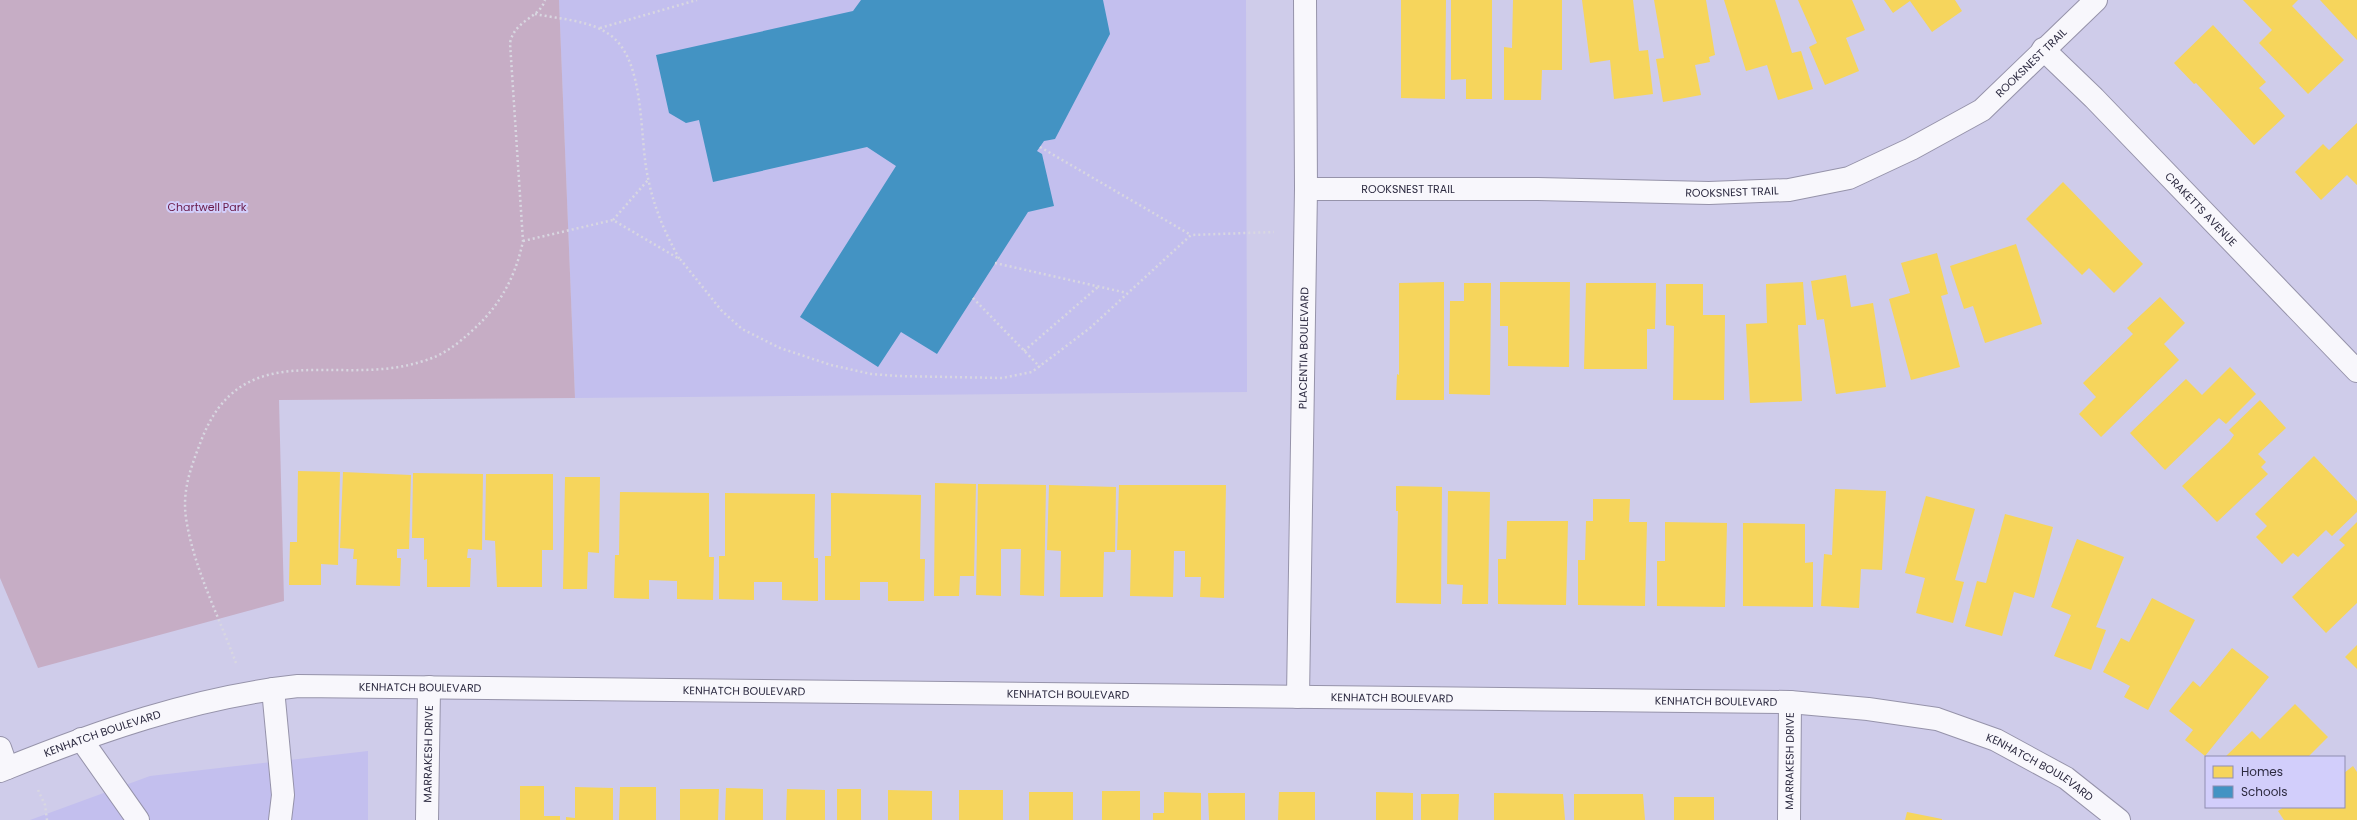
<svg xmlns="http://www.w3.org/2000/svg" width="2357" height="820" font-family="Poppins,sans-serif">
<style>
.built{fill:#c3bfee}
.green{fill:#c6adc5}
.homes{fill:#f6d55c}
.schools{fill:#4393c3}
.lines{fill:none;stroke-linecap:round;stroke-linejoin:round}
.service-casing{stroke:#9693aa;stroke-width:24}
.minor-casing{stroke:#9693aa;stroke-width:24}
.tertiary-casing{stroke:#9693aa;stroke-width:24}
.path{stroke:#d8d7e1;stroke-width:2.5;stroke-dasharray:2 3;stroke-linecap:butt}
.service{stroke:#f8f7fc;stroke-width:22}
.minor{stroke:#f8f7fc;stroke-width:22}
.tertiary{stroke:#f8f7fc;stroke-width:22}
.labels{text-anchor:middle;stroke-width:4;stroke-linejoin:round;paint-order:stroke}
.street-label{font-size:11px;fill:#2d2b41;stroke:#d2cefb}
.park-label{font-size:11px;fill:#681847;stroke:#d2cefb}
</style>
<rect width="100%" height="100%" fill="#cfccea"/>
<g class="built">
<path d="M559,0H1246L1247,392L575,398Z"/>
<path d="M368,751V820H30L150,776Z"/>
</g>
<path class="green" d="M0,0H559L575,398L279,400L284,601L38,668L0,578Z"/>
<g class="homes">
<path d="M1401,0H1446L1445,99L1401,98Z"/>
<path d="M1451,0H1492V99H1466V79L1451,80Z"/>
<path d="M1513,0H1562V70H1542L1541,100H1504V47L1512,48Z"/>
<path d="M1582,0H1633L1639,51L1648,50L1653,94L1614,99L1610,60L1590,63Z"/>
<path d="M1654,0H1706L1715,55L1709,57L1710,62L1695,65L1701,95L1663,102L1656,59L1664,58Z"/>
<path d="M1724,0H1775L1792,53L1801,51L1813,89L1778,100L1767,65L1746,71Z"/>
<path d="M1798,0H1852L1865,30L1846,38L1859,71L1825,85L1809,47L1817,43Z"/>
<path d="M1884,0H1955L1962,11L1932,32L1910,1L1893,13Z"/>
<path d="M2243,0H2298L2292,6L2344,60L2308,94L2259,43L2272,30Z"/>
<path d="M2320,0H2357V40Z"/>
<path d="M2213,25L2266,82L2259,88L2285,116L2254,145L2196,83L2194,84L2174,63Z"/>
<path d="M2357,123V185L2347,175L2321,200L2295,172L2323,144L2329,150Z"/>
<path d="M2063,182L2143,264L2114,293L2089,268L2082,275L2026,219Z"/>
<path d="M2016,244L2042,324L1985,343L1973,306L1964,309L1950,266Z"/>
<path d="M1937,253L1948,294L1941,296L1960,367L1911,380L1889,299L1910,293L1901,263Z"/>
<path d="M1846,275L1851,307L1873,303L1886,387L1836,394L1824,319L1817,320L1811,281Z"/>
<path d="M1444,282V400H1396L1397,374L1399,375V283Z"/>
<path d="M1500,282H1570L1569,367L1508,366V326H1500Z"/>
<path d="M1803,282L1806,325H1798V328L1802,401L1750,403L1746,324L1767,323L1766,284Z"/>
<path d="M1464,283H1491L1490,395L1449,394L1450,301H1464Z"/>
<path d="M1586,283H1656L1655,329H1647V369H1584Z"/>
<path d="M1666,284H1703V315H1725L1724,400H1673L1674,326L1666,325Z"/>
<path d="M2160,297L2185,323L2164,344L2179,360L2101,437L2079,414L2096,397L2083,383L2133,334L2127,328Z"/>
<path d="M2230,367L2256,394L2226,424L2219,418L2165,470L2130,433L2186,379L2202,395Z"/>
<path d="M2260,400L2286,428L2258,454L2266,462L2261,467L2268,474L2217,522L2182,486L2229,442L2234,435L2229,430Z"/>
<path d="M2314,456L2357,501V512L2332,536L2326,530L2298,557L2293,553L2282,564L2256,537L2267,526L2255,514Z"/>
<path d="M298,471L340,472L338,565L321,564V585H289L290,542H297Z"/>
<path d="M343,472L411,475L409,549H397V558H401L400,586L356,585L357,559H353L354,549L340,548Z"/>
<path d="M413,473L483,474L482,550L468,549L467,558H471L470,587H427V559L424,560V538H412Z"/>
<path d="M486,474H553V550H542V587H497L495,541L485,540Z"/>
<path d="M565,477H600L599,553L588,552L587,589H563Z"/>
<path d="M935,483L976,484L974,576H960L959,596H934Z"/>
<path d="M978,484L1046,485L1044,596L1020,595L1021,549H1001V596L976,595Z"/>
<path d="M1049,485L1116,487L1115,552H1104L1103,597H1060L1061,551L1047,550Z"/>
<path d="M1119,485H1226L1224,598L1200,597L1201,577H1185V551H1174L1173,597L1130,596L1131,550H1117Z"/>
<path d="M1396,486L1442,487L1441,604L1396,603L1398,511H1396Z"/>
<path d="M1835,489L1886,491L1882,570L1861,569L1859,608L1821,606L1824,554L1832,555Z"/>
<path d="M1448,491L1490,492L1488,604H1462L1463,585L1447,584Z"/>
<path d="M620,492L709,493V557H714L713,600L677,599V581L649,580V599L614,598L615,555H619Z"/>
<path d="M725,493L815,494L814,558H818V601L782,600V582H754V600L719,599V556H725Z"/>
<path d="M831,493L921,495L920,559H925L924,601H888V582H860V600H825V556H831Z"/>
<path d="M1926,496L1975,509L1955,580L1964,582L1953,623L1916,613L1925,578L1905,573Z"/>
<path d="M1593,499H1630L1629,522H1647L1645,606L1578,605V560H1585L1586,521H1593Z"/>
<path d="M2005,514L2053,527L2034,598L2014,592L2002,636L1965,626L1977,581L1986,583Z"/>
<path d="M1507,521H1568L1566,605L1498,604V559H1506Z"/>
<path d="M1665,522L1727,523L1725,607L1657,606V561H1665Z"/>
<path d="M2357,522V603L2326,633L2292,597L2342,548L2345,545L2339,540Z"/>
<path d="M1743,523L1805,524V563L1813,562V607L1743,606Z"/>
<path d="M2077,539L2124,557L2096,627L2106,630L2091,670L2054,656L2071,615L2051,607Z"/>
<path d="M2152,598L2195,620L2148,710L2124,697L2130,686L2103,672L2121,638L2129,642Z"/>
<path d="M2357,645V669L2345,657Z"/>
<path d="M2232,648L2269,677L2205,756L2185,740L2193,730L2169,711L2193,681L2200,687Z"/>
<path d="M2295,704L2328,737L2308,757H2225L2252,731L2260,739Z"/>
<path d="M2353,766L2357,772V820H2284L2278,811L2284,807H2344V773Z"/>
<path d="M520,786H544V816H560V820H520Z"/>
<path d="M575,787L613,788V820H566V817L575,818Z"/>
<path d="M620,787H656V820H619Z"/>
<path d="M726,788L763,789V820H725Z"/>
<path d="M680,789H719L718,820H680Z"/>
<path d="M787,789L825,790V820H786Z"/>
<rect x="837" y="789" width="24" height="31"/>
<path d="M888,790L932,791V820H888Z"/>
<rect x="959" y="790" width="44" height="30"/>
<rect x="1102" y="791" width="38" height="29"/>
<rect x="1029" y="792" width="44" height="28"/>
<path d="M1164,792L1201,793V820H1153V813H1164Z"/>
<path d="M1279,792H1315V820H1278Z"/>
<path d="M1376,792L1413,793V820H1376Z"/>
<path d="M1208,793H1245V820H1209Z"/>
<path d="M1494,793L1563,794L1565,820H1494Z"/>
<path d="M1421,794H1459L1458,820H1421Z"/>
<path d="M1574,794H1643L1645,820H1574Z"/>
<rect x="1674" y="797" width="40" height="23"/>
<path d="M1907,812L1942,819V820H1905Z"/>
</g>
<path class="schools" d="M861,0H1103L1110,34L1055,139L1044,141L1037,151L1042,154L1054,206L1028,212L937,354L901,332L878,367L800,317L896,166L867,147L713,182L699,120L686,123L669,113L656,55L853,11Z"/>
<g class="lines">
<g class="service-casing">
<g id="service">
<path d="M273,689L283,795L280,820"/>
<path d="M81,739L138,820"/>
</g>
</g>
<g class="minor-casing">
<g id="minor">
<path id="s1" d="M2043,49L2094,98L2357,371"/>
<path id="s2" d="M1306,189H1538L1709,193L1789,190L1849,178L1911,149L1982,110L2096,0"/>
<path d="M0,748L7,768"/>
<path id="s3" d="M427,820L429,687"/>
<path id="s4" d="M1789,820L1790,702"/>
</g>
</g>
<g class="tertiary-casing">
<g id="tertiary">
<path id="s5" d="M1298,697L1306,189L1305,0"/>
<path id="s6" d="M0,771C96,732 195,697 298,686L1790,702L1868,709L1937,719L1996,740L2066,778L2119,820"/>
</g>
</g>
<g class="path">
<path d="M535,14C559,19 590,20 610,35C646,60 639,139 648,178C654,208 665,233 680,260"/>
<path d="M600,28L697,0"/>
<path d="M1040,147L1191,235"/>
<path d="M613,220L648,180"/>
<path d="M523,241L613,220L681,260L721,310L742,329L780,348L831,365L871,374L897,376L1002,378L1032,372L1090,328L1191,235L1274,232"/>
<path d="M995,263L1127,293"/>
<path d="M973,298L1040,367"/>
<path d="M1024,351L1099,286"/>
<path d="M236,663C219,617 193,566 186,518C182,490 191,467 201,441C242,333 337,388 420,362C443,356 458,344 475,328C501,304 516,275 523,241L510,43C515,19 539,19 545,0"/>
<path d="M38,790L45,805L47,820"/>
</g>
<use href="#service" class="service"/>
<use href="#minor" class="minor"/>
<use href="#tertiary" class="tertiary"/>
</g>
<g class="labels">
<g class="street-label">
<text dy="4" stroke="none"><textPath href="#s2" startOffset="762">ROOKSNEST TRAIL</textPath></text>
<text dy="4" stroke="none"><textPath href="#s2" startOffset="102">ROOKSNEST TRAIL</textPath></text>
<text dy="4" stroke="none"><textPath href="#s2" startOffset="426">ROOKSNEST TRAIL</textPath></text>
<text dy="4" stroke="none"><textPath href="#s1" startOffset="225">CRAKETTS AVENUE</textPath></text>
<text dy="4" stroke="none"><textPath href="#s5" startOffset="349">PLACENTIA BOULEVARD</textPath></text>
<text dy="4" stroke="none"><textPath href="#s6" startOffset="433">KENHATCH BOULEVARD</textPath></text>
<text dy="4" stroke="none"><textPath href="#s6" startOffset="757">KENHATCH BOULEVARD</textPath></text>
<text dy="4" stroke="none"><textPath href="#s6" startOffset="1081">KENHATCH BOULEVARD</textPath></text>
<text dy="4" stroke="none"><textPath href="#s6" startOffset="1405">KENHATCH BOULEVARD</textPath></text>
<text dy="4" stroke="none"><textPath href="#s6" startOffset="1729">KENHATCH BOULEVARD</textPath></text>
<text dy="4" stroke="none"><textPath href="#s6" startOffset="109">KENHATCH BOULEVARD</textPath></text>
<text dy="4" stroke="none"><textPath href="#s3" startOffset="66">MARRAKESH DRIVE</textPath></text>
<text dy="4" stroke="none"><textPath href="#s4" startOffset="59">MARRAKESH DRIVE</textPath></text>
<text dy="4" stroke="none"><textPath href="#s6" startOffset="2065">KENHATCH BOULEVARD</textPath></text>
</g>
<g class="park-label">
<text x="207" y="211">Chartwell Park</text>
</g>
</g>
<rect x="2205" y="756" width="140" height="52" fill="#d2cefb" stroke="#908db1"/>
<rect x="2213" y="766" width="20" height="12" fill="#f6d55c" stroke="#908db1"/>
<text x="2241" y="776" font-size="12" fill="#2d2b41">Homes</text>
<rect x="2213" y="786" width="20" height="12" fill="#4393c3" stroke="#908db1"/>
<text x="2241" y="796" font-size="12" fill="#2d2b41">Schools</text>
</svg>
